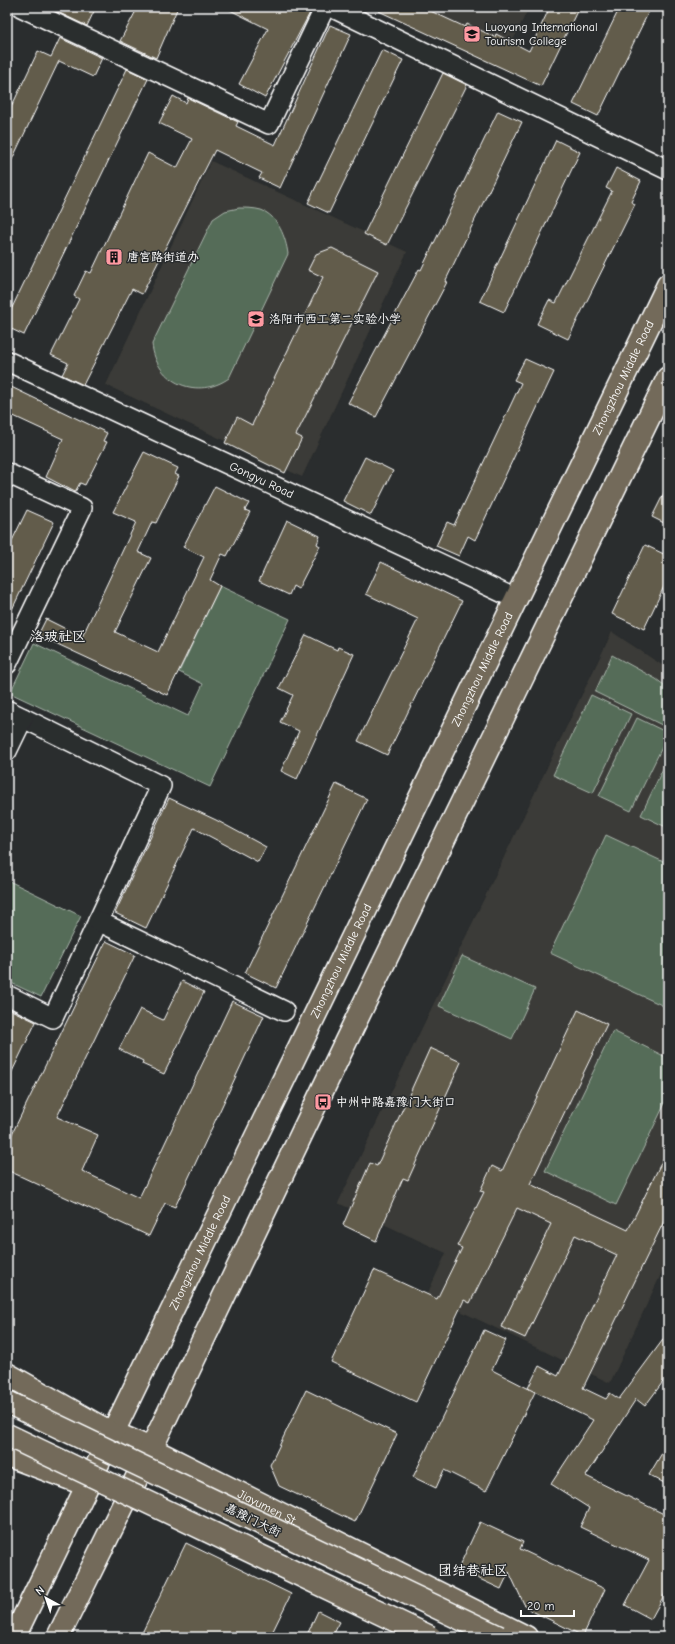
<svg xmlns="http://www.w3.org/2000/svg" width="675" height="1644" font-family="'Comic Neue','LXGW WenKai TC',sans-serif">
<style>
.built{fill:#3b3b37}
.green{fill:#556c59;stroke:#aab6ac}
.building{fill:#625c4b;stroke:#fff}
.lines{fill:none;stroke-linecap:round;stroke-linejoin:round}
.minor-casing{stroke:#fff;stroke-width:22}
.major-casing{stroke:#fff;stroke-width:25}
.highway-casing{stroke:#fff;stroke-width:25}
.minor{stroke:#2a2d2e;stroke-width:19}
.major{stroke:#736b5a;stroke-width:22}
.highway{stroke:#736b5a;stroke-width:22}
.highway-bridge-casing{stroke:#fff;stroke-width:25;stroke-linecap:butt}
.highway-bridge{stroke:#736b5a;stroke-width:22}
.labels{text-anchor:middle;stroke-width:3;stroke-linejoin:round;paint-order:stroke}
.poi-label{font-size:12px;fill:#fff;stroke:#2a2d2e;text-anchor:start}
.street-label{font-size:12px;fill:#fff;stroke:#2a2d2e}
.quarter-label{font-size:14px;fill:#fff;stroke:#2a2d2e}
</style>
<rect width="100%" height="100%" fill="#2a2d2e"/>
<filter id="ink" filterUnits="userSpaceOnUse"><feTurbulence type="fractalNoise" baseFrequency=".025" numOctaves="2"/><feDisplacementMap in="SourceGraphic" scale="8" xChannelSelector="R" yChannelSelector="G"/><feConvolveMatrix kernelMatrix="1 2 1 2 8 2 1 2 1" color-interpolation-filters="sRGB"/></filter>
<g filter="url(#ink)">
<g class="built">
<path d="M370,7H529L500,68Z"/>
<path d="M211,161L407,252L302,477L106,385Z"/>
<path d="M612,632L668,669V1259L610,1383L427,1295L446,1253L338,1203Z"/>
</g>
<g class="green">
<path d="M239,208C246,208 254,208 261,210C278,216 286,238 288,254L229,378C198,400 156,384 152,344L213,219L225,211Z"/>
<path d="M220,586L290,619L210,787L10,693L34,643L188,716L203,684L179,672Z"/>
<path d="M612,655L656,679L668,688V728L595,692Z"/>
<path d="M591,695L631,714L593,793L553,775Z"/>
<path d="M637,718L668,733V735L631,811L599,796Z"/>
<path d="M668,758V828L641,815Z"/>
<path d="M606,835L668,864V1008L550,953Z"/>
<path d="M7,880L81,916L41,997L7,981Z"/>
<path d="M462,956L535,989L512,1039L439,1006Z"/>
<path d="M613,1031L668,1058V1097L616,1205L545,1171Z"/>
</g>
<g class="building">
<path d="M47,7H96L87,26Z"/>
<path d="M138,7H178L156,58L120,41Z"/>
<path d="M224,7H313L265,98L239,84L268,29Z"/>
<path d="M370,7H422L465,27L467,24L495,37L496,34L529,51L550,7H579L541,86Z"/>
<path d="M620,7H651L598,116L573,104Z"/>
<path d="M330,25L351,34L280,188L259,178L262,173L215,150L142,294L132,289L83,385L62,375L68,363L51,355L79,299L74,296L86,271L91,273L148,153L177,168L192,139L159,123L173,96L186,103L188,98L238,122L236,126L275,145Z"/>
<path d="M60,38L102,58L93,77L59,61L7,170V116L38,51L51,57Z"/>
<path d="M382,50L403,60L329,213L308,203Z"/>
<path d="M127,69L148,79L24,335L7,327V318Z"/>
<path d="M443,73L467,85L387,245L364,234Z"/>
<path d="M498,111L522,122L445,282H447L376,417L348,403L419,269L421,270Z"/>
<path d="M556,140L580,152L504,312L480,301Z"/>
<path d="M616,168L641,181L631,202L635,204L568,339L537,324L549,300L556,303L612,191L606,188Z"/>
<path d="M332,248L378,271L296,435L302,438L285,473L225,443L237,417L252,425L323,277L308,270L316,254Z"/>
<path d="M525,359L554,372L475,540L468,536L459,556L436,546L447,522L454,525L521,383L514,380Z"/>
<path d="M7,385L107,433L103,441L107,442L85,485L80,483L75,492L46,477L63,439L7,413Z"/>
<path d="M144,452L178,468L175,474L179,476L156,523L152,522L138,552L151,558L115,632L158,652L204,557L183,547L215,486L249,503L245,510L250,512L227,556L222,554L210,580L220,586L167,695L38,635L46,619L82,637L136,522L113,512Z"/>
<path d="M365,457L393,471L371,515L343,501Z"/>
<path d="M668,485V525L652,517Z"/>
<path d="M27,510L54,522L7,620V551Z"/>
<path d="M287,520L320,536L317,544L320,546L298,589L293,586L289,595L259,581Z"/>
<path d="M645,545L668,556V578L644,629L612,614Z"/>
<path d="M381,562L462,601L387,755L358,741L418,619L366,594Z"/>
<path d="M306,635L337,650L338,647L354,654L297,779L281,771L299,731L280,722L293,695L279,688Z"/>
<path d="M336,784L367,799L276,988L245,973Z"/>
<path d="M169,798L216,820L266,847L258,862L194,828L146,928L115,913Z"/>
<path d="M106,941L135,955L57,1117L98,1135L82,1171L139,1198L232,1001L264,1016L175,1207L165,1203L149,1236L7,1170V1144Z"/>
<path d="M182,981L204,992L164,1074L142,1064L143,1061L119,1049L140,1009L163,1020Z"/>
<path d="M7,1008L36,1022L7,1082Z"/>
<path d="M578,1010L607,1024L530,1184L628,1230L668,1149V1213L583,1388L606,1399L610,1393L619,1399L668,1333V1375L645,1406L636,1399L586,1476L668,1516V1588L651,1619L625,1605L649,1560L580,1527L589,1508L551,1484L593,1420L528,1388L539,1366L558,1376L617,1255L575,1235L525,1338L501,1327L551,1224L517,1208L470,1303L464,1300L416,1402L331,1362L374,1270L437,1299L462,1248L457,1246L484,1192L480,1191L492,1166L502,1171Z"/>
<path d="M430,1048L461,1062L408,1180L403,1178L376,1241L343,1225L370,1163L377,1166Z"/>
<path d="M484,1330L506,1340L492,1370L535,1392L486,1491L444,1470L436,1488L413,1477Z"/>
<path d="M306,1390L397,1434L355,1522L279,1486L270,1465Z"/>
<path d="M668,1443V1485L649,1475Z"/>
<path d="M480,1522L523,1542L520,1549L605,1589L583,1636L532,1611L524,1604L509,1572L501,1589L458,1569Z"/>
<path d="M186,1543L291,1594L270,1637H140Z"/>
<path d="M318,1611L340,1622L332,1637H306Z"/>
</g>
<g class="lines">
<g class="minor-casing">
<g id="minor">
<path d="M21,7L269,124L325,7"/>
<path d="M331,7L668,170"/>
<path id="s1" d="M7,361L516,599"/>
<path d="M7,473L82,508L7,664"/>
<path d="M7,710L161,786L53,1018L7,995"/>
<path d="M7,751L23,718"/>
<path d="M98,921L284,1011"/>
</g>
</g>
<g class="major-casing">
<g id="major">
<path id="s2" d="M98,1426L151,1449L526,1637"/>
<path id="s3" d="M14,1637L668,285"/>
<path d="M58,1637L151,1449L346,1041L668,378"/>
</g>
</g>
<g class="highway-casing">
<g id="highway">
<path d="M7,1374L111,1433"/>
<path d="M7,1455L87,1485"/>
</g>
</g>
<use href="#minor" class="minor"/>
<use href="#major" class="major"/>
<use href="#highway" class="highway"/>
<g class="highway-bridge-casing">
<g id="highway-bridge">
<path d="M7,1402L499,1637"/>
<path d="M7,1435L430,1637"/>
</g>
</g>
<use href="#highway-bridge" class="highway-bridge"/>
</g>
</g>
<defs>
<g id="school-square" transform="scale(0.9)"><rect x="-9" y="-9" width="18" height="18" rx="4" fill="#ff9aa2" stroke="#2a2d2e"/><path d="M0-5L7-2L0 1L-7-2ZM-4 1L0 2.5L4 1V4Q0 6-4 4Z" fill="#111"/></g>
<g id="building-square" transform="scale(0.9)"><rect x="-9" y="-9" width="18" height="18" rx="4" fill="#ff9aa2" stroke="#2a2d2e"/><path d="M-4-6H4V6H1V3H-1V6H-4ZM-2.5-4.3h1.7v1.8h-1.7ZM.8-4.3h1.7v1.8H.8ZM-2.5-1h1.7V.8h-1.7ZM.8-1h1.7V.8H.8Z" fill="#111"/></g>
<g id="bus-square" transform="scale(0.9)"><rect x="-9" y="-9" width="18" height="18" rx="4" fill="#ff9aa2" stroke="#2a2d2e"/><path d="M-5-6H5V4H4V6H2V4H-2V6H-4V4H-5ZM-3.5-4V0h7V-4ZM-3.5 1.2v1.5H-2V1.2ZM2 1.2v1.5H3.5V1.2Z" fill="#111"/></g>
</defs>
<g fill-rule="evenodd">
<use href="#school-square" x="472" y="34"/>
<use href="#building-square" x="114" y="257"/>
<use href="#school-square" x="256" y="319"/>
<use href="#bus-square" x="323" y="1102"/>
</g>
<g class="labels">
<g class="poi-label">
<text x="485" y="31">Luoyang International<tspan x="485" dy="14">Tourism College</tspan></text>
<text x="127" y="261">唐宫路街道办</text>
<text x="269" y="323">洛阳市西工第二实验小学</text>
<text x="336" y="1106">中州中路嘉豫门大街口</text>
</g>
<g class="street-label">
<text dy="4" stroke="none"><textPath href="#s3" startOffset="1399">Zhongzhou Middle Road</textPath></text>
<text dy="4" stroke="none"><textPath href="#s1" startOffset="281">Gongyu Road</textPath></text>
<text dy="4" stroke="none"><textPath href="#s3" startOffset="1075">Zhongzhou Middle Road</textPath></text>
<text dy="4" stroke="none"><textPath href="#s3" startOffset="751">Zhongzhou Middle Road</textPath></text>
<text dy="4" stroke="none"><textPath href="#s3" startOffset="427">Zhongzhou Middle Road</textPath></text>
<text dy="4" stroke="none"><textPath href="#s2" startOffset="188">Jiayumen St.</textPath></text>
<text transform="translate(253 1520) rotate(26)" y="4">嘉豫门大街</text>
</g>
<g class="quarter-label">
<text x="58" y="641">洛玻社区</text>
<text x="473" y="1575">团结巷社区</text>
</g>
</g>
<rect width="675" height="1644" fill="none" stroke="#2a2d2e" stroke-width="24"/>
<rect x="12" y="12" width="651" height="1620" fill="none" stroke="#fff" stroke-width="1.5" filter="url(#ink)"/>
<g transform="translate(46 1598) rotate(320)" stroke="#2a2d2e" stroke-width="3" paint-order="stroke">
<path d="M0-3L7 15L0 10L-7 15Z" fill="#ffffff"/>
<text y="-6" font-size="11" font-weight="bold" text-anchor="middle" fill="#ffffff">N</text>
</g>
<path d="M521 1610v6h53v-6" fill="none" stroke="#ffffff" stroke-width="2"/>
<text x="527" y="1610" font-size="12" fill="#ffffff" stroke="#2a2d2e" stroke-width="3" paint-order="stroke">20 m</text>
</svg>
